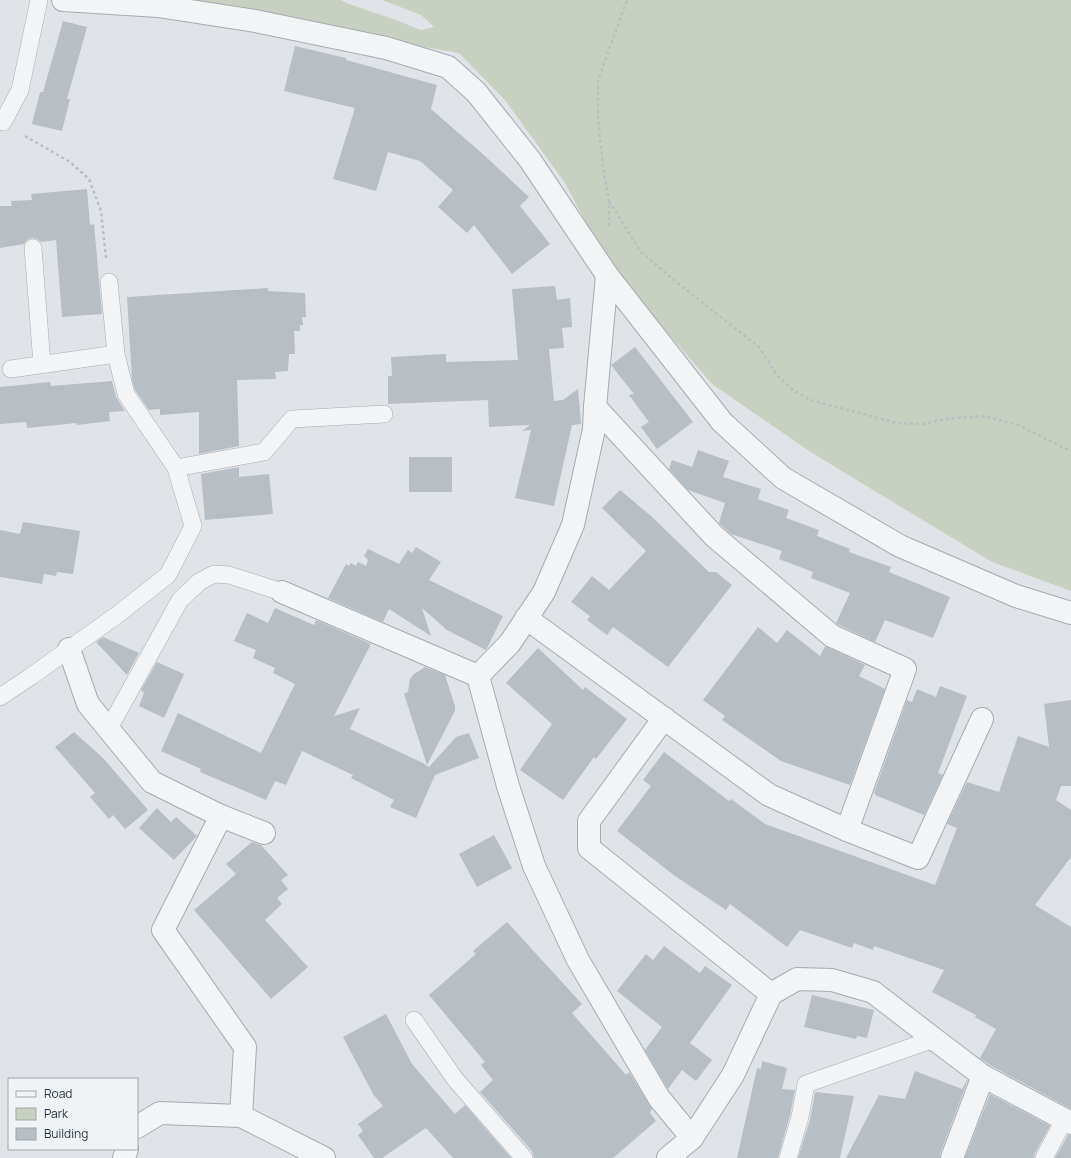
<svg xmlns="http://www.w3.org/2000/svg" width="1071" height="1158" font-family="Manrope,sans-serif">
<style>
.green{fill:#c8d1c1}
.building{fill:#b7bec4}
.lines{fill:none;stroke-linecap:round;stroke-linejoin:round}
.service-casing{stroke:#a6acb2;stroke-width:18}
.minor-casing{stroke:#a6acb2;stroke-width:24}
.path{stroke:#babec2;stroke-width:2.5;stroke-dasharray:3 3;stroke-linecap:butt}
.service{stroke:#f2f4f6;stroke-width:17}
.minor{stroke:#f2f4f6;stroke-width:22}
</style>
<rect width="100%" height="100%" fill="#e0e4e8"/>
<path class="green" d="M181,0H341L349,4L393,19L421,30L434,27L421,15L382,0H1071V591L992,562L812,453L712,384L607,263L565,183L505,100L459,53L424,47L366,33Z"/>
<g class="building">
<path d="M63,21L87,27L67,99H70L62,131L32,124L40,92H43Z"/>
<path d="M295,46L346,58V60L437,85L431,109L485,156L529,197L520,206L550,244L512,274L474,225L467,233L438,207L453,190L420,161L388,152L376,191L333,179L355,108L284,91Z"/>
<path d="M87,189L90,225L94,224L102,314L62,317L56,240L41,242L37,239L32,238L27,240L24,244L0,248V206H12L11,201L32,200L31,194Z"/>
<path d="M555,286L557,300L570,298L572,327L562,328L564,348L549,349L554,401L563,400L578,389L581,424L572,425L554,506L515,498L531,430L522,431L530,425L489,427L488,400L388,404V376H392L391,357L446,354V362L518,360L512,289Z"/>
<path d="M268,288V291L305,293L306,317H302L303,325H300V331H294L295,354H289L288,371L275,372L276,379L237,380L239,446L199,454V412L160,415V409L149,410L135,390L132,379L127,297Z"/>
<path d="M635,347L693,422L657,449L641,427L649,422L629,395L634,394L611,365Z"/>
<path d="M112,381L116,397L125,411L109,412L110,421L77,425L76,423L27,428L26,422L0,424V387L50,382L51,386Z"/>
<path d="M698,450L729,461L723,477L761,489L758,499L789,510L786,518L819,530L817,536L850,549L849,552L891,567L889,572L950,597L933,638L885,620L875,642L839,625L836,623L850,593L811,578L813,572L779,559L782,551L731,534L719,523L725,503L688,490L669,469L672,460L692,467Z"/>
<rect x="409" y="457" width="43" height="35"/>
<path d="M239,467V477L269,474L273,514L205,520L201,474Z"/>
<path d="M620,490L651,516L709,572H716L732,585L668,667L613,627L607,635L587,620L590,616L571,602L592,576L609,590L646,551L602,508Z"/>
<path d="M23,522L80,531L73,574L57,572L56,576L44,574L42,584L0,577V530L20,534Z"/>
<path d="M416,547L441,562L429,580L503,616L486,650L447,630L422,608L431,636L389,609L383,622L328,598L346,564L349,566L351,563L356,566L358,562L366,566L368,560L364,556L368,549L399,564L408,550L412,553Z"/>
<path d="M275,608L314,625L316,620L371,644L334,716L360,708L350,729L423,763L429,767L456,737L469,733L479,758L435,775L416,818L390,807L394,800L351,778L353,775L302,751L286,785L275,781L266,800L200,772L201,769L161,751L178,713L261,753L295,684L273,673L275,668L253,658L256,650L234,641L247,613L268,623Z"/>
<path d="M758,627L777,643L787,630L820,656L825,646L865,665L859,676L885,689L850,785L781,761L722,720L725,716L703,700Z"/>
<path d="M103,637L139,653L127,675L96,642Z"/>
<path d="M538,648L583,690L585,687L627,719L596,759L594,757L563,800L520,770L552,724L506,683Z"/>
<path d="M157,662L184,674L164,718L139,706L144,693L141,690Z"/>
<path d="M425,667L445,675L455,706V711L427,765L404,694L408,692L410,679L414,674Z"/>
<path d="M940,686L967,696L938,773L943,775L924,815L875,795L876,794L874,793L907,700L912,702L917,689L936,697Z"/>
<path d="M1071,700V786H1061L1056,800L1071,810V857L1035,905L1071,927V1109L990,1065L980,1058L996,1029L975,1017L976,1015L932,992L944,970L874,946L873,950L854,943L852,948L800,930L787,947L730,904L726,910L675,876L617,831L651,786L643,780L664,752L729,801L731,799L765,824L935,885L957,828L947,824L967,782L999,792L1018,736L1049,747L1044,704Z"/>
<path d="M74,732L103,758L148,810L125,829L113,815L109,819L90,797L95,793L55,747Z"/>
<path d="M157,808L171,822L176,817L197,836L174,860L139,828Z"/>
<path d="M494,835L512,868L477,887L459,854Z"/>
<path d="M252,842L261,845L288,875L281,880L288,889L277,898L282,904L265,920L308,967L271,999L194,910L236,874L226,864Z"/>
<path d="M507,922L582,1004L572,1013L626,1075L629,1072L652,1109L650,1113L656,1121L613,1158H534L532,1151L480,1092L493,1080L481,1065L485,1062L429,995L476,954L473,951Z"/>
<path d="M664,946L700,973L705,966L732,985L690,1043L712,1060L696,1081L682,1070L668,1089L645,1050L662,1027L617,991L646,954L653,960Z"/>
<path d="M812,995L874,1010L867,1038L857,1036L856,1039L804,1027Z"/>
<path d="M386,1014L412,1064L455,1114L465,1105L511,1158H453L426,1128L382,1158H374L358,1135L363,1131L358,1124L383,1106L373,1094L343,1037Z"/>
<path d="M762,1061L787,1068L782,1089L795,1090L790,1115L778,1158H737L757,1068L761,1069Z"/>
<path d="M915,1071L962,1089L967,1080H968L940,1154V1158H846L879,1095L905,1099Z"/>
<path d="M815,1092L854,1096L840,1158H798L810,1120Z"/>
<path d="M990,1094L1050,1126L1035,1153L1034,1158H965Z"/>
<path d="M1068,1135H1071V1158H1055Z"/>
</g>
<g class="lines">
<g class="service-casing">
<g id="service">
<path d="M3,122L20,90L39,0"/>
<path d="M33,248L42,364"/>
<path d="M11,369L116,354"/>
<path d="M176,468L264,452L292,419L384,414"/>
<path d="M0,697L30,677L117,615L168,575L193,526L176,468L126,394L116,354L109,282"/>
<path d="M108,730L180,600L199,582L214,574L229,575L282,592"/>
<path d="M414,1020L455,1079L524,1158"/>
<path d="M788,1158L800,1117L806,1084L934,1039"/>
<path d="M1044,1158L1064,1120"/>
</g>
</g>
<g class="minor-casing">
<g id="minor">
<path d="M63,0L158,6L255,21L386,48L448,67L476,92L530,160L607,275L722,422L783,478L900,546L1016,596L1071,613"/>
<path d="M595,407L714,536L832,636L905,669L847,830"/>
<path d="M282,592L478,676L508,786L534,866L578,960L659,1098L692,1138L733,1075L771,994"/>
<path d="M526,618L769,795L847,830L918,858L982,719"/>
<path d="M69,649L88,704L152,782L221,816L264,833"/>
<path d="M478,676L510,643L544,592L573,525L594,429L595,407L607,275"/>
<path d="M664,718L589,821V848L771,994L797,979L832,980L873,992L934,1039L983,1076L1071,1123"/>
<path d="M221,816L163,930L245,1047L241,1116"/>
<path d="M137,1127L160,1113L241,1116L324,1158"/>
<path d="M124,1158L127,1149"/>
<path d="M668,1158L692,1138"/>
<path d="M952,1158L983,1076"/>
</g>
</g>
<g class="path">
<path d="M25,136L70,162L89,179L101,211L106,258"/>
<path d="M609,201L641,252L675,281L759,347L777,375L790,388L810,400L897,423L923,424L945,419L985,416L1018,425L1071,451"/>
<path d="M609,226V201L603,167L598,121V80L627,0"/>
</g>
<use href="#service" class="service"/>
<use href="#minor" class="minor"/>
</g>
<rect x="8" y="1078" width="130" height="72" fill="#eff3f5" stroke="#a0a7ac"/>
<rect x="16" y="1091" width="20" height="6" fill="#f2f4f6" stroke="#a0a7ac"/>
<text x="44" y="1098" font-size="12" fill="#2a343e">Road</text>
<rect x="16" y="1108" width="20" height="12" fill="#c8d1c1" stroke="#a0a7ac"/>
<text x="44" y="1118" font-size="12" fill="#2a343e">Park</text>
<rect x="16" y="1128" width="20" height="12" fill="#b7bec4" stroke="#a0a7ac"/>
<text x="44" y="1138" font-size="12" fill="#2a343e">Building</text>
</svg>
